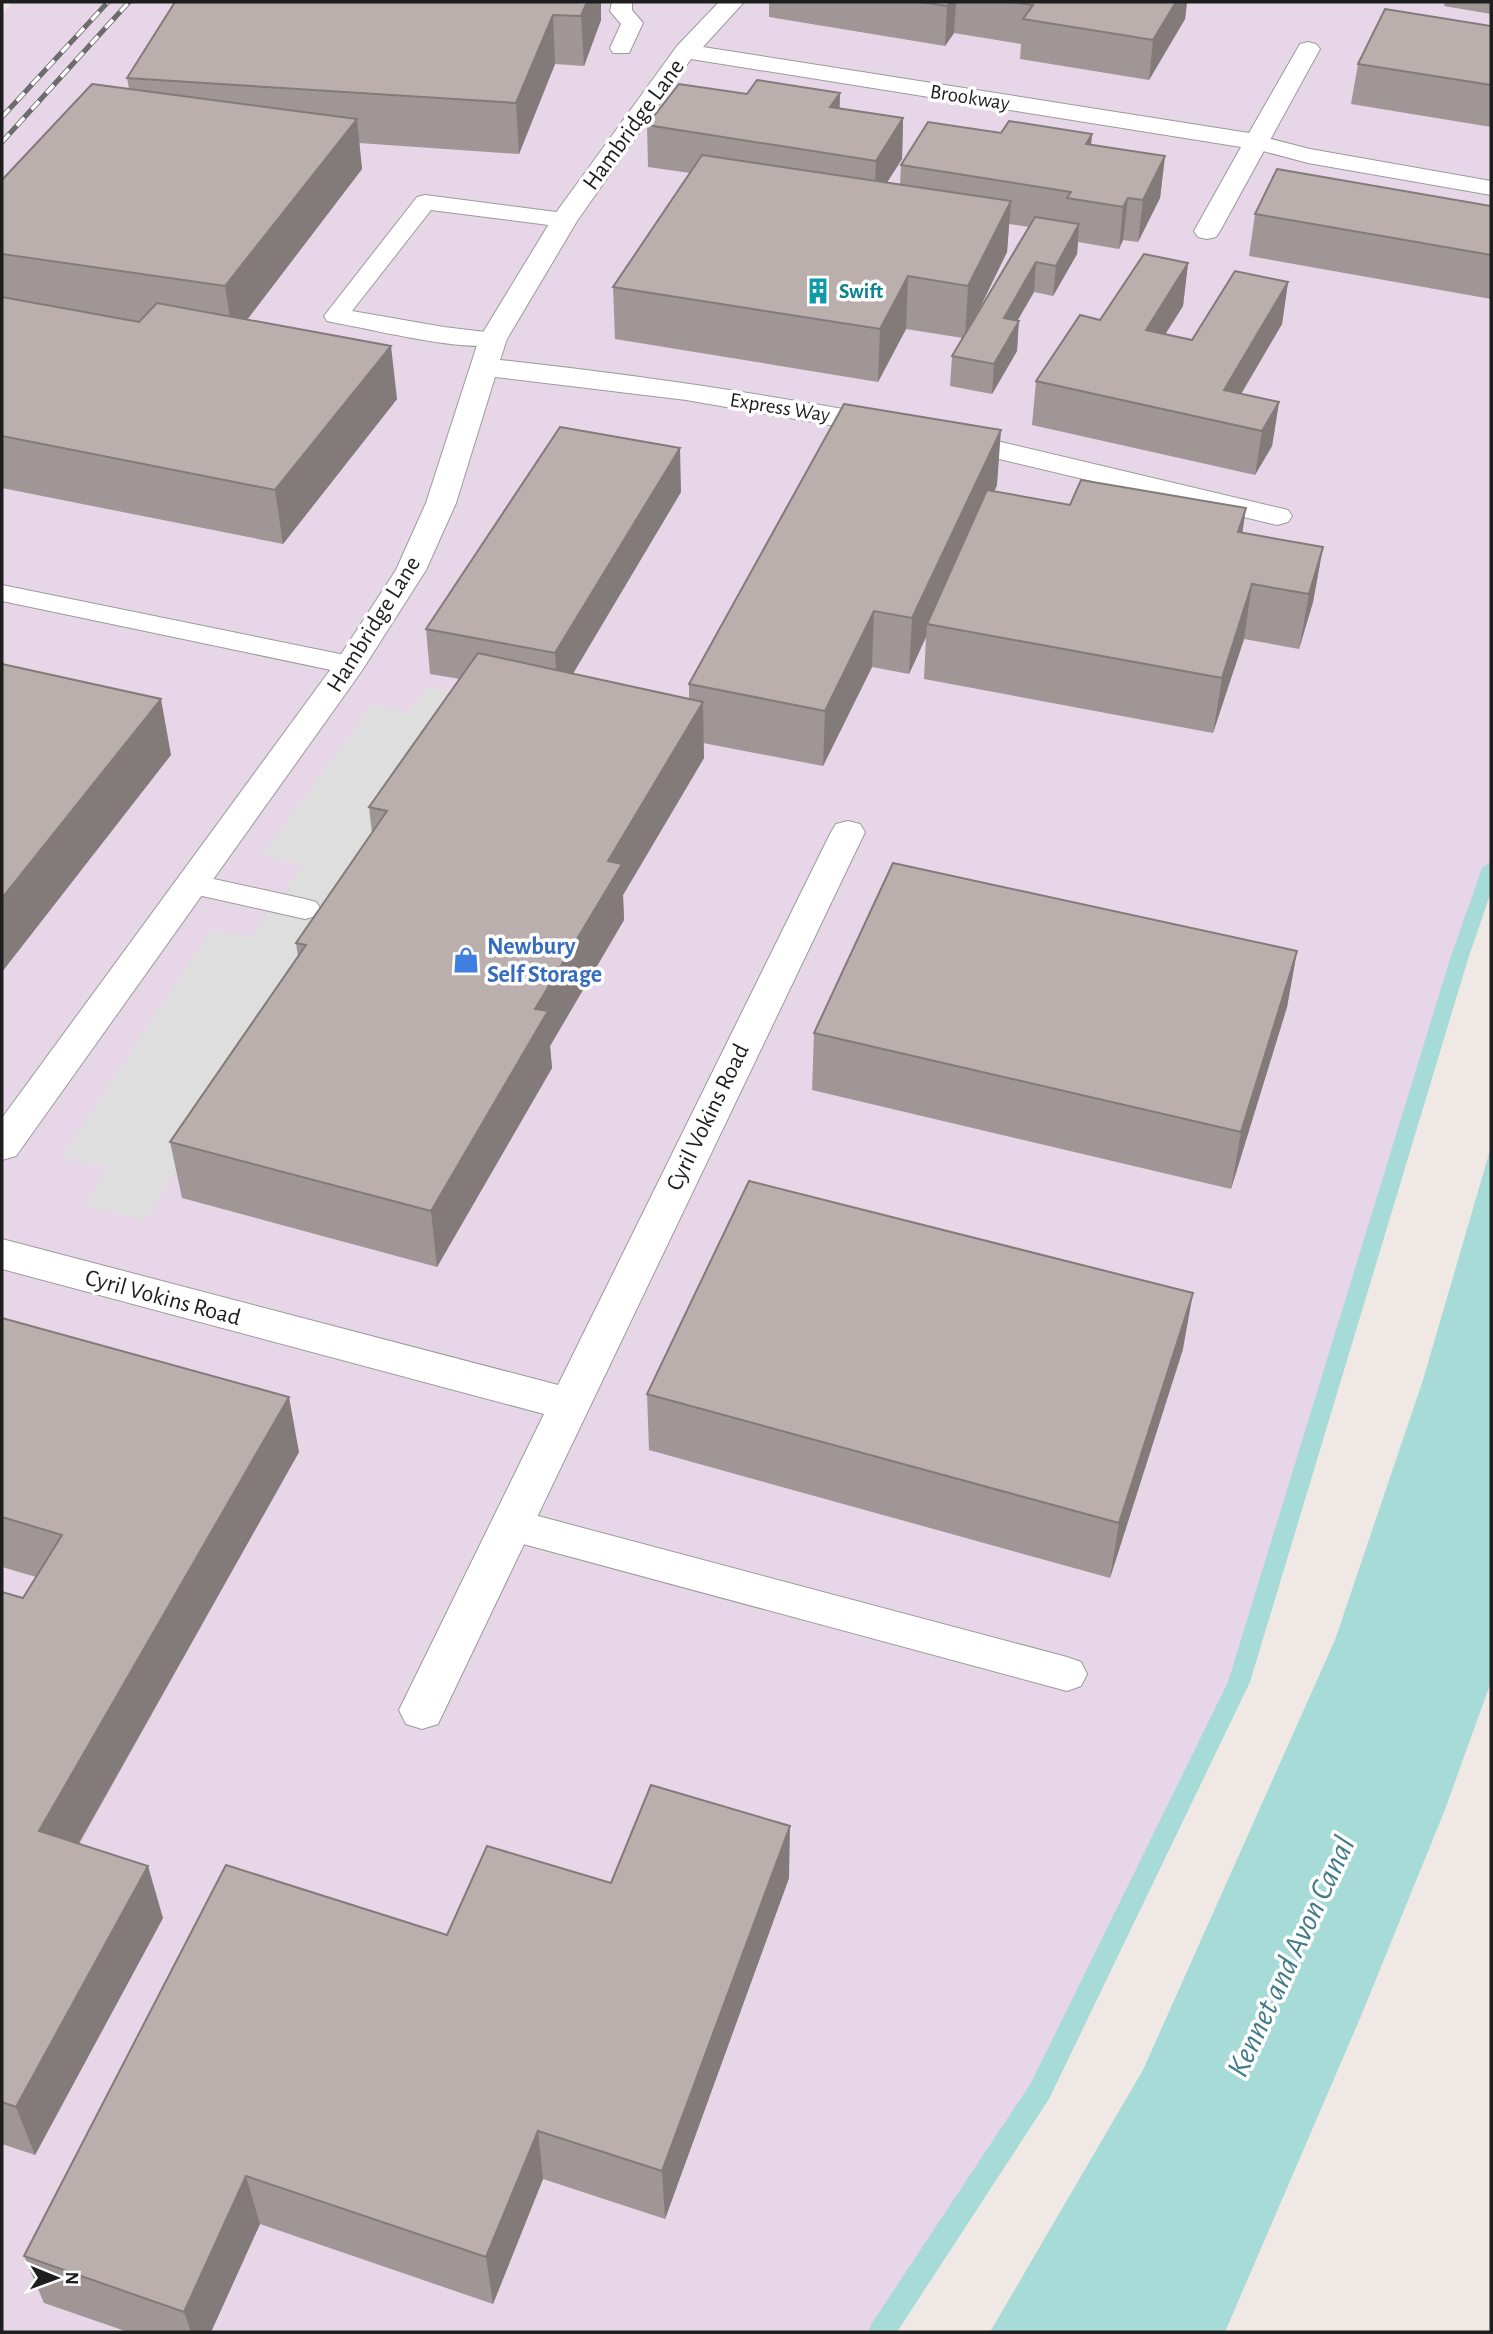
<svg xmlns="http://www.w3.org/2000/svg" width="1493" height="2334" font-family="'Alegreya Sans',sans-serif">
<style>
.industrial{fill:#e6d6e7}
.parking{fill:#dedede}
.water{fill:#a6dbd7}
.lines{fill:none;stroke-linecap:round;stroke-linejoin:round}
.stream{fill:#a6dbd7;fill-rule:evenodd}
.lane-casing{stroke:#9b9b9b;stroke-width:2}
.street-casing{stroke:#9b9b9b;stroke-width:2}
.lane{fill:#fff;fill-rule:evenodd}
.street{fill:#fff;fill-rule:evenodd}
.rail-casing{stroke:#6c6c6c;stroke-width:5}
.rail{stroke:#fff;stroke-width:3.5;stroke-dasharray:11;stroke-linecap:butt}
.wall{fill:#a19696;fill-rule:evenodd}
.shaded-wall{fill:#837a7a}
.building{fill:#bbafae;stroke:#837a7a;stroke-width:2}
.labels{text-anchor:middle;stroke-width:7;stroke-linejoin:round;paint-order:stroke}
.far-street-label{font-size:21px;fill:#1e1e1e;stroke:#fff}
.far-culture-label{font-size:21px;font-weight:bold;fill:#0d838f;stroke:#fff;text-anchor:start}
.street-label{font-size:24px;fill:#1e1e1e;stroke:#fff}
.shop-label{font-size:24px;font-weight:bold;fill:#366cbe;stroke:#fff;text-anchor:start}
.near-water-label{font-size:32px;font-style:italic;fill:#427c8b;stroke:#fff}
</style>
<rect width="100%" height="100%" fill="#efe8e4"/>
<path class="industrial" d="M13,2H1491V868L1459,959L1239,1682L1040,2091L881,2332H2V14Z"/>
<path class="parking" d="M428,687L473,696L145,1220L86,1206L108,1168L62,1157L211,930L251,937L303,865L263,855L372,704L407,713Z"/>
<path class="water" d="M1491,1147V1682L1444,1812L1361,2016L1225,2332H990L1143,2070L1335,1640L1423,1380Z"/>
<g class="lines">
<path class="stream" d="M1491,862V892L1468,959L1250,1682L1049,2099L897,2332H868L872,2323L1031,2083L1228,1682L1450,959L1482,868Z"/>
<g class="lane-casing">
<g id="lane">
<path d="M612,2H632V10L643,23L629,53H613L610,48L621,24L610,11Z"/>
<path d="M1256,135L1310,149L1491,181V195L1308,163L1248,147L1245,142L1248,137Z"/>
<path d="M425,195L564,213L572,215L576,220L572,225L564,227L431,210L352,311L444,327L502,334L506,339L502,344C466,353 376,330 336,323L327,321L324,316L417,197Z"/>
<path d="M2,585L350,656L360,659L365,665L360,671L350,674L2,601Z"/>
<path d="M191,874L305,899L316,902L321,909L316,916L305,919L180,891L175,884L180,877Z"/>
<path d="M512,1509L1067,1657L1081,1662L1087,1674L1081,1686L1067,1691L512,1541L498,1536L492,1525L498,1514Z"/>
</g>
</g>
<g class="street-casing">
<g id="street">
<path d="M719,2H744L703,47L1249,133L1300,44L1308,42L1316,44L1320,49L1220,231L1216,237L1207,239L1198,237L1194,231L1241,147L691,59L577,221L507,339L500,360C630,374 759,393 887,417L897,420L901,426L897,432L887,435L686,400L495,377L456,503L426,570L361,672L16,1156L2,1160V1118L336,662L396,570L426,503L479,339L555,214L677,46Z"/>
<path d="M950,430L1288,510L1292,516L1288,522L1277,525L940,445L935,439L940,433Z"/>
<path d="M848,821L860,824L865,832L438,1724L422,1729L406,1724L399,1710L544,1414L2,1269V1239L558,1385L831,832L836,824Z"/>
</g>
</g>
<use href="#lane" class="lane"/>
<use href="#street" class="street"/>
<g class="rail-casing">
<g id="rail">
<path d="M2,117L108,2"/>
<path d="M2,142L129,2"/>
</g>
</g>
<use href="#rail" class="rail"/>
</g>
<g class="wall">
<path d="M175,2H601V20L584,66L555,64L519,154L359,143L362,169L247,320L397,399L283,544L2,488V180L129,89L127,78Z"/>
<path d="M769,2H1187L1185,19L1149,80L1020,59L1021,44L954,33L945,46L769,17Z"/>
<path d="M1445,2H1491V14L1444,6Z"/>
<path d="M1491,26V127L1351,104L1358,64Z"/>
<path d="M840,93L839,109L903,118L902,159L887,182L900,184L901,165L1001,133L1092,134L1091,145L1165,156L1160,198L1138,242L1123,240L1119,249L1078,242L1077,254L1053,296L1034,292L1018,320L1017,351L992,394L950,386L952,356L963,338L906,329L878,382L615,339L613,287L690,173L648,167L647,125L747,94ZM1009,224L1029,227L976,316L1007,252Z"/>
<path d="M1491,206V299L1249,256L1255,214Z"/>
<path d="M1188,263L1183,306L1165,334L1192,340L1288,282L1282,324L1241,394L1279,402L1272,446L1255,475L1032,425L1036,381L1100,320Z"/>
<path d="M997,485L994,492L1323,547L1313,602L1299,649L1244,639L1213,733L924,679L926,637L909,674L872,667L823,766L703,743L704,758L623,895L624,920L550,1046L552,1068L437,1267L182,1198L170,1142L298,957L296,943L372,833L369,807L460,679L430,674L426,629L681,492L572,674L689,699V684Z"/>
<path d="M1297,951L1287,1007L1231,1189L812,1090L814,1033Z"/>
<path d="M2,1318L299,1452L79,1844L163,1918L35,2155L2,2144V1592L23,1598L36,1577L2,1567Z"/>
<path d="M1183,1349L1110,1578L649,1450L647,1394Z"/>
<path d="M789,1878L665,2219L543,2179L493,2304L260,2224L211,2332H128L44,2303L24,2256L447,1935L611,1883Z"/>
</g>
<g class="shaded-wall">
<path d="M587,2H601V20L584,66L581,16Z"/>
<path d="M950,2H956L954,33L945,46L947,6Z"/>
<path d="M1176,2H1187L1185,19L1149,80L1153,40Z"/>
<path d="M553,15L555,64L519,154L516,103Z"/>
<path d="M840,93L839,133L830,107Z"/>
<path d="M903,118L902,159L874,203L876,161Z"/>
<path d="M357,119L362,169L233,338L225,286Z"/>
<path d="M1092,134L1088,175L1086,144Z"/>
<path d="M1165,156L1160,198L1138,242L1143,200Z"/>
<path d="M1128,198L1123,240L1119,249L1123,207Z"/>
<path d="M1011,201L1007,252L965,338L968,286Z"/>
<path d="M1079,224L1077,254L1053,296L1056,266Z"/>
<path d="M1036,262L1034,292L1001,348L1004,318Z"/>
<path d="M1188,263L1183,306L1141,373L1146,330Z"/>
<path d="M908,276L906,329L878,382L880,329Z"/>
<path d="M1288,282L1282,324L1224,423V390Z"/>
<path d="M1019,321L1017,351L992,394L994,364Z"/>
<path d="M391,346L397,399L283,544L275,490Z"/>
<path d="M1279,402L1272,446L1255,475L1262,431Z"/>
<path d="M1001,430L997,485L932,625L927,624L926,637L909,674L912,618Z"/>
<path d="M680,448L681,492L558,699L555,653Z"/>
<path d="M1246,508L1238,563V532Z"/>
<path d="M1323,547L1313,602L1299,649L1309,594Z"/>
<path d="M1252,584L1244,639L1213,733L1222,678Z"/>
<path d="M874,611L872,667L823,766L825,711Z"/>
<path d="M161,699L171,755L2,972V898Z"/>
<path d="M703,702L704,758L623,895L624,920L550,1046L552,1068L437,1267L431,1211L535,1009L608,861Z"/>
<path d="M1297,951L1287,1007L1231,1189L1241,1132Z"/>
<path d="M1193,1293L1183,1349L1110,1578L1119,1523Z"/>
<path d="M289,1397L299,1452L56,1883L39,1831Z"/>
<path d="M790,1826L789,1878L665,2219L662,2171Z"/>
<path d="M148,1866L163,1918L35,2155L16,2107Z"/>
<path d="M538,2131L543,2179L493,2304L486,2257Z"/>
<path d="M246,2176L260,2224L211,2332H191L184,2312Z"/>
</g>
<g class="building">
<path d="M175,2H587L581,16L553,15L516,103L127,78Z"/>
<path d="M921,2H950L947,6Z"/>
<path d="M1010,2H1176L1153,40L1023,19L1033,5Z"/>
<path d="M1385,9L1491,26V85L1358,64Z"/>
<path d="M757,80L840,93L830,107L903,118L876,161L647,125L679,84L747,94Z"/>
<path d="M92,84L357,119L225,286L2,254V180Z"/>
<path d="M1009,121L1092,134L1086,144L1165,156L1143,200L1128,198L1123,207L1067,198L1071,192L901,165L928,122L1001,133Z"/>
<path d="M702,155L1011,201L968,286L908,276L880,329L613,287Z"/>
<path d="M1277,169L1491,206V255L1255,214Z"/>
<path d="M1035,217L1079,224L1056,266L1036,262L1004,318L1019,321L994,364L952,356Z"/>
<path d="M1144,254L1188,263L1146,330L1192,340L1235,271L1288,282L1224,390L1279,402L1262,431L1036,381L1080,315L1100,320Z"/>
<path d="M2,297L139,322L157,303L391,346L275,490L2,436Z"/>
<path d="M844,404L1001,430L912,618L874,611L825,711L689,684Z"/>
<path d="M560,427L680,448L555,653L426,629Z"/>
<path d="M1081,480L1246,508L1238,532L1323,547L1309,594L1252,584L1222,678L927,624L987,490L1070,505Z"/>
<path d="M478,653L703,702L608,861L622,864L535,1009L548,1011L431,1211L170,1142L306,945L296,943L387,811L369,807Z"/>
<path d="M2,664L161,699L2,898Z"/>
<path d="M893,863L1297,951L1241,1132L814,1033Z"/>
<path d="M749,1181L1193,1293L1119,1523L647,1394Z"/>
<path d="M2,1318L289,1397L39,1831L148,1866L16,2107L2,2102V1592L23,1598L62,1535L2,1517Z"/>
<path d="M651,1785L790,1826L662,2171L538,2131L486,2257L246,2176L184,2312L24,2256L226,1865L447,1935L487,1846L611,1883Z"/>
</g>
<defs>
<g id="building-bare" transform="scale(2.1)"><path d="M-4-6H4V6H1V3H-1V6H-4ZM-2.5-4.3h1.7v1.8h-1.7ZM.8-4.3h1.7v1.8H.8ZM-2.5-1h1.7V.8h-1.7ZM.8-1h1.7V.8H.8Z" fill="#0f9aa8" stroke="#fff" stroke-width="2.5" paint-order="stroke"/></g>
<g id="shop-bare" transform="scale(2.1)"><path d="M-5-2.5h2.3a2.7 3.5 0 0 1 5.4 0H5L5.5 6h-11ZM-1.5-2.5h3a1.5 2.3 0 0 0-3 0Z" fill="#3f7fe0" stroke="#fff" stroke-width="2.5" paint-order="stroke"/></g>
</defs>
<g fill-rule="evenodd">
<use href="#building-bare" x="818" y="291"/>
<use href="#shop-bare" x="466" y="960"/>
</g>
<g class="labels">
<g class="far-street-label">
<text transform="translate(970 97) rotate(9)" y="7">Brookway</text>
<text transform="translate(780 407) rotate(9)" y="7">Express Way</text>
</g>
<g class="far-culture-label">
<text x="839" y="298">Swift</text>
</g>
<g class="street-label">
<text transform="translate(633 124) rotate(-54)" y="8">Hambridge Lane</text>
<text transform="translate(373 624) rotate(-58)" y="8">Hambridge Lane</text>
<text transform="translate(707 1117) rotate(-64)" y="8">Cyril Vokins Road</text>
<text transform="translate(163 1297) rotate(15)" y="8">Cyril Vokins Road</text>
</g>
<g class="shop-label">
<text x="487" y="954">Newbury<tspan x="487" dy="28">Self Storage</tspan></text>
</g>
<g class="near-water-label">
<text transform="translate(1290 1956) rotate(-65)" y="11">Kennet and Avon Canal</text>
</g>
</g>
<rect width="1493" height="2334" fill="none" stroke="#1e1e1e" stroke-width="7"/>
<g transform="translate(56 2278) rotate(91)" stroke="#ffffff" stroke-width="5" paint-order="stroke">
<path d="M0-5L12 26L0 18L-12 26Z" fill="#1e1e1e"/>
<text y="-10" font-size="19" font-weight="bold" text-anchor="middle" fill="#1e1e1e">N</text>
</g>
</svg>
